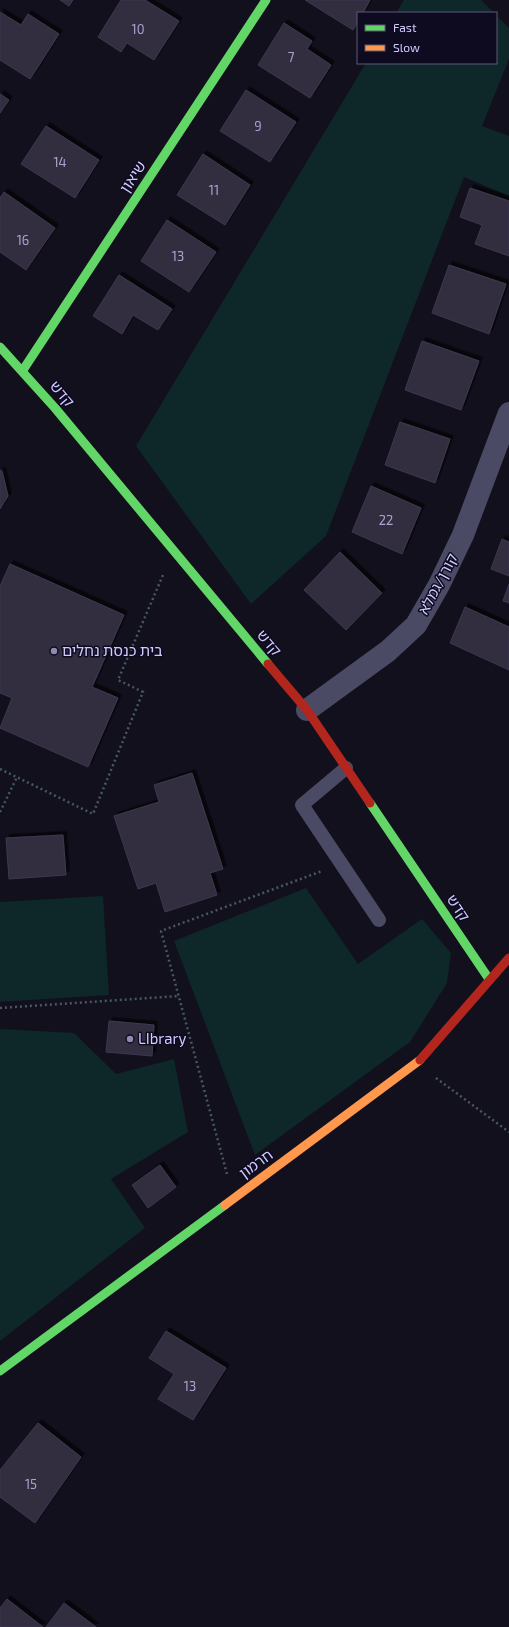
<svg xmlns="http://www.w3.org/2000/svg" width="509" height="1627" font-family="'Exo 2','Noto Sans Hebrew',sans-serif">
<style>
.green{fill:#0e2728}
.building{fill:#302d3f;stroke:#3d3951;filter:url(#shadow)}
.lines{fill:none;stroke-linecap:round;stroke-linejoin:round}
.path{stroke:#465766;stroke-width:2.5;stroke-dasharray:2 3;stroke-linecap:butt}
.lane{stroke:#4b4a65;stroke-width:14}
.street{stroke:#4b4a65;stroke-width:22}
.fast{stroke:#63d668;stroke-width:9}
.slow{stroke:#ff974d;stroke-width:9}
.jam{stroke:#b3261e;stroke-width:9}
.poi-dot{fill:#8e8ab0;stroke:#0e0b21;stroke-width:1.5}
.labels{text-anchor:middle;stroke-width:3;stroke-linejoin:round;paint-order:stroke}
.number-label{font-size:13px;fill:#a8a4cf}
.street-label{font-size:15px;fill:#d0cbff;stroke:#0e0b21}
.poi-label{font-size:15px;fill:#d0cbff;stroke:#0e0b21;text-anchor:start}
</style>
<defs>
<filter id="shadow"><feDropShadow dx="3.5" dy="-3.5" stdDeviation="0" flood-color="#0009"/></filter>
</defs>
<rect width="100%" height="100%" fill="#12101c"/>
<g class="green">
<path d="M404,0H481L494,13H396Z"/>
<path d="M496,15L509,28V59L482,126L509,136V196L464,177L326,536L251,604L136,446L366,63H496Z"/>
<path d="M306,888L358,964L422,919L451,953L447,983L410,1042L255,1155L174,941Z"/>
<path d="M103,896L109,995L0,1002V902Z"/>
<path d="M0,1029L74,1033L116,1074L174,1059L188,1132L111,1179L145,1228L0,1341Z"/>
</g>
<g class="building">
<path d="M60,0H73L69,6Z"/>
<path d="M121,0H145L179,21L154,60L127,43L121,52L98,37Z"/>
<path d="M305,0H370L363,13H358V21L353,30Z"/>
<path d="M0,12L21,25L28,14L59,34L30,79L0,60Z"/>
<path d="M284,23L312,41L307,49L331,65L310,98L258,65Z"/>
<path d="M246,90L296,122L270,162L220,131Z"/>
<path d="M0,94L9,100L0,113Z"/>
<path d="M46,126L99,160L75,198L21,164Z"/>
<path d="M203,154L250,185L225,225L177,195Z"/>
<path d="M470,188L509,201V256L475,244L482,225L460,217Z"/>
<path d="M4,192L55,228L26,270L0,252V198Z"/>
<path d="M167,220L216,252L189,292L141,261Z"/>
<path d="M449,265L506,284L489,334L432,313Z"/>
<path d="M119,275L172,309L158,330L133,315L122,334L93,316Z"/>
<path d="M422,341L479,361L461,410L405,390Z"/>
<path d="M400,422L450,439L435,483L385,465Z"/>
<path d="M0,470L2,471L8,496L0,509Z"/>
<path d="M371,486L421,508L402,554L352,532Z"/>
<path d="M502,539L509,542V576L491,569Z"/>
<path d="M340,552L382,593L346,630L304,590Z"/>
<path d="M10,564L124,615L92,687L118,698L88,767L0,728L12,698L0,693V586Z"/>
<path d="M509,584V603L503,601Z"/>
<path d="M465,607L509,627V670L450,643Z"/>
<path d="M192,773L223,869L210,873L217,895L165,912L156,883L138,889L114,816L159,802L154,785Z"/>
<path d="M63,835L66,875L9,879L6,838Z"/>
<path d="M109,1021L154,1025L152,1056L106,1052Z"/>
<path d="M160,1165L176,1187L148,1208L132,1185Z"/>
<path d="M166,1331L226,1368L193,1420L158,1399L174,1374L149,1358Z"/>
<path d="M38,1423L81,1457L35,1523L0,1497V1470Z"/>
<path d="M7,1599L43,1627H0V1608Z"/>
<path d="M64,1603L96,1627H46Z"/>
</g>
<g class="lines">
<g class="path">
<path d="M0,769L93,814L143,692L118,680L163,575"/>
<path d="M0,812L17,777"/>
<path d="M0,1008L179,996"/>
<path d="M436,1078L509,1132"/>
<path d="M227,1174L161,931L322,871"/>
</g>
<path class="lane" d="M346,768L302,805L379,920"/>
<path class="street" d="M307,710L388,651L416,625L439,585L463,535L509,413"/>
<g class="fast">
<path d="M0,347L55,408L268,664"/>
<path d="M23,370L266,0"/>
<path d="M370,803L489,979"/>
<path d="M0,1371L225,1205"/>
</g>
<path class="slow" d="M225,1205L420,1060"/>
<g class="jam">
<path d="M268,664L307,710L370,803"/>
<path d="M420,1060L509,958"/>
</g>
</g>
<g class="poi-dot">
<circle cx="54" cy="651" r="4"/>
<circle cx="130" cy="1039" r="4"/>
</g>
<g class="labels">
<g class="number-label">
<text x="138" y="34">10</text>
<text x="291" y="62">7</text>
<text x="258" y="131">9</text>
<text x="60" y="167">14</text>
<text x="214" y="195">11</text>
<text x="23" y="245">16</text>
<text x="178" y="261">13</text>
<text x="386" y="525">22</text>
<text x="190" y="1391">13</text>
<text x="31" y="1489">15</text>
</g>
<g class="street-label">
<text transform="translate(133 177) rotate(-57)" y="5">שיאון</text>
<text transform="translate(62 394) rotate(50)" y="5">קדש</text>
<text transform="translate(438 584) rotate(-62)" y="5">קורן/גמלא</text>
<text transform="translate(269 643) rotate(50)" y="5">קדש</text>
<text transform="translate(458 908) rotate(56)" y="5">קדש</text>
<text transform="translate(256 1164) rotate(-36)" y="5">חרמון</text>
</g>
<g class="poi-label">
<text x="62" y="656">בית כנסת נחלים</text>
<text x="138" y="1044">LIbrary</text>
</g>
</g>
<rect x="357" y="12" width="140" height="52" fill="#0e0b21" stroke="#5c587a"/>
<rect x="365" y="25" width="20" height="6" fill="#63d668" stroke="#5c587a"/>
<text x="393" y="32" font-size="12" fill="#d0cbff">Fast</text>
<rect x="365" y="45" width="20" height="6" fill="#ff974d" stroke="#5c587a"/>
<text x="393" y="52" font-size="12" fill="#d0cbff">Slow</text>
</svg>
